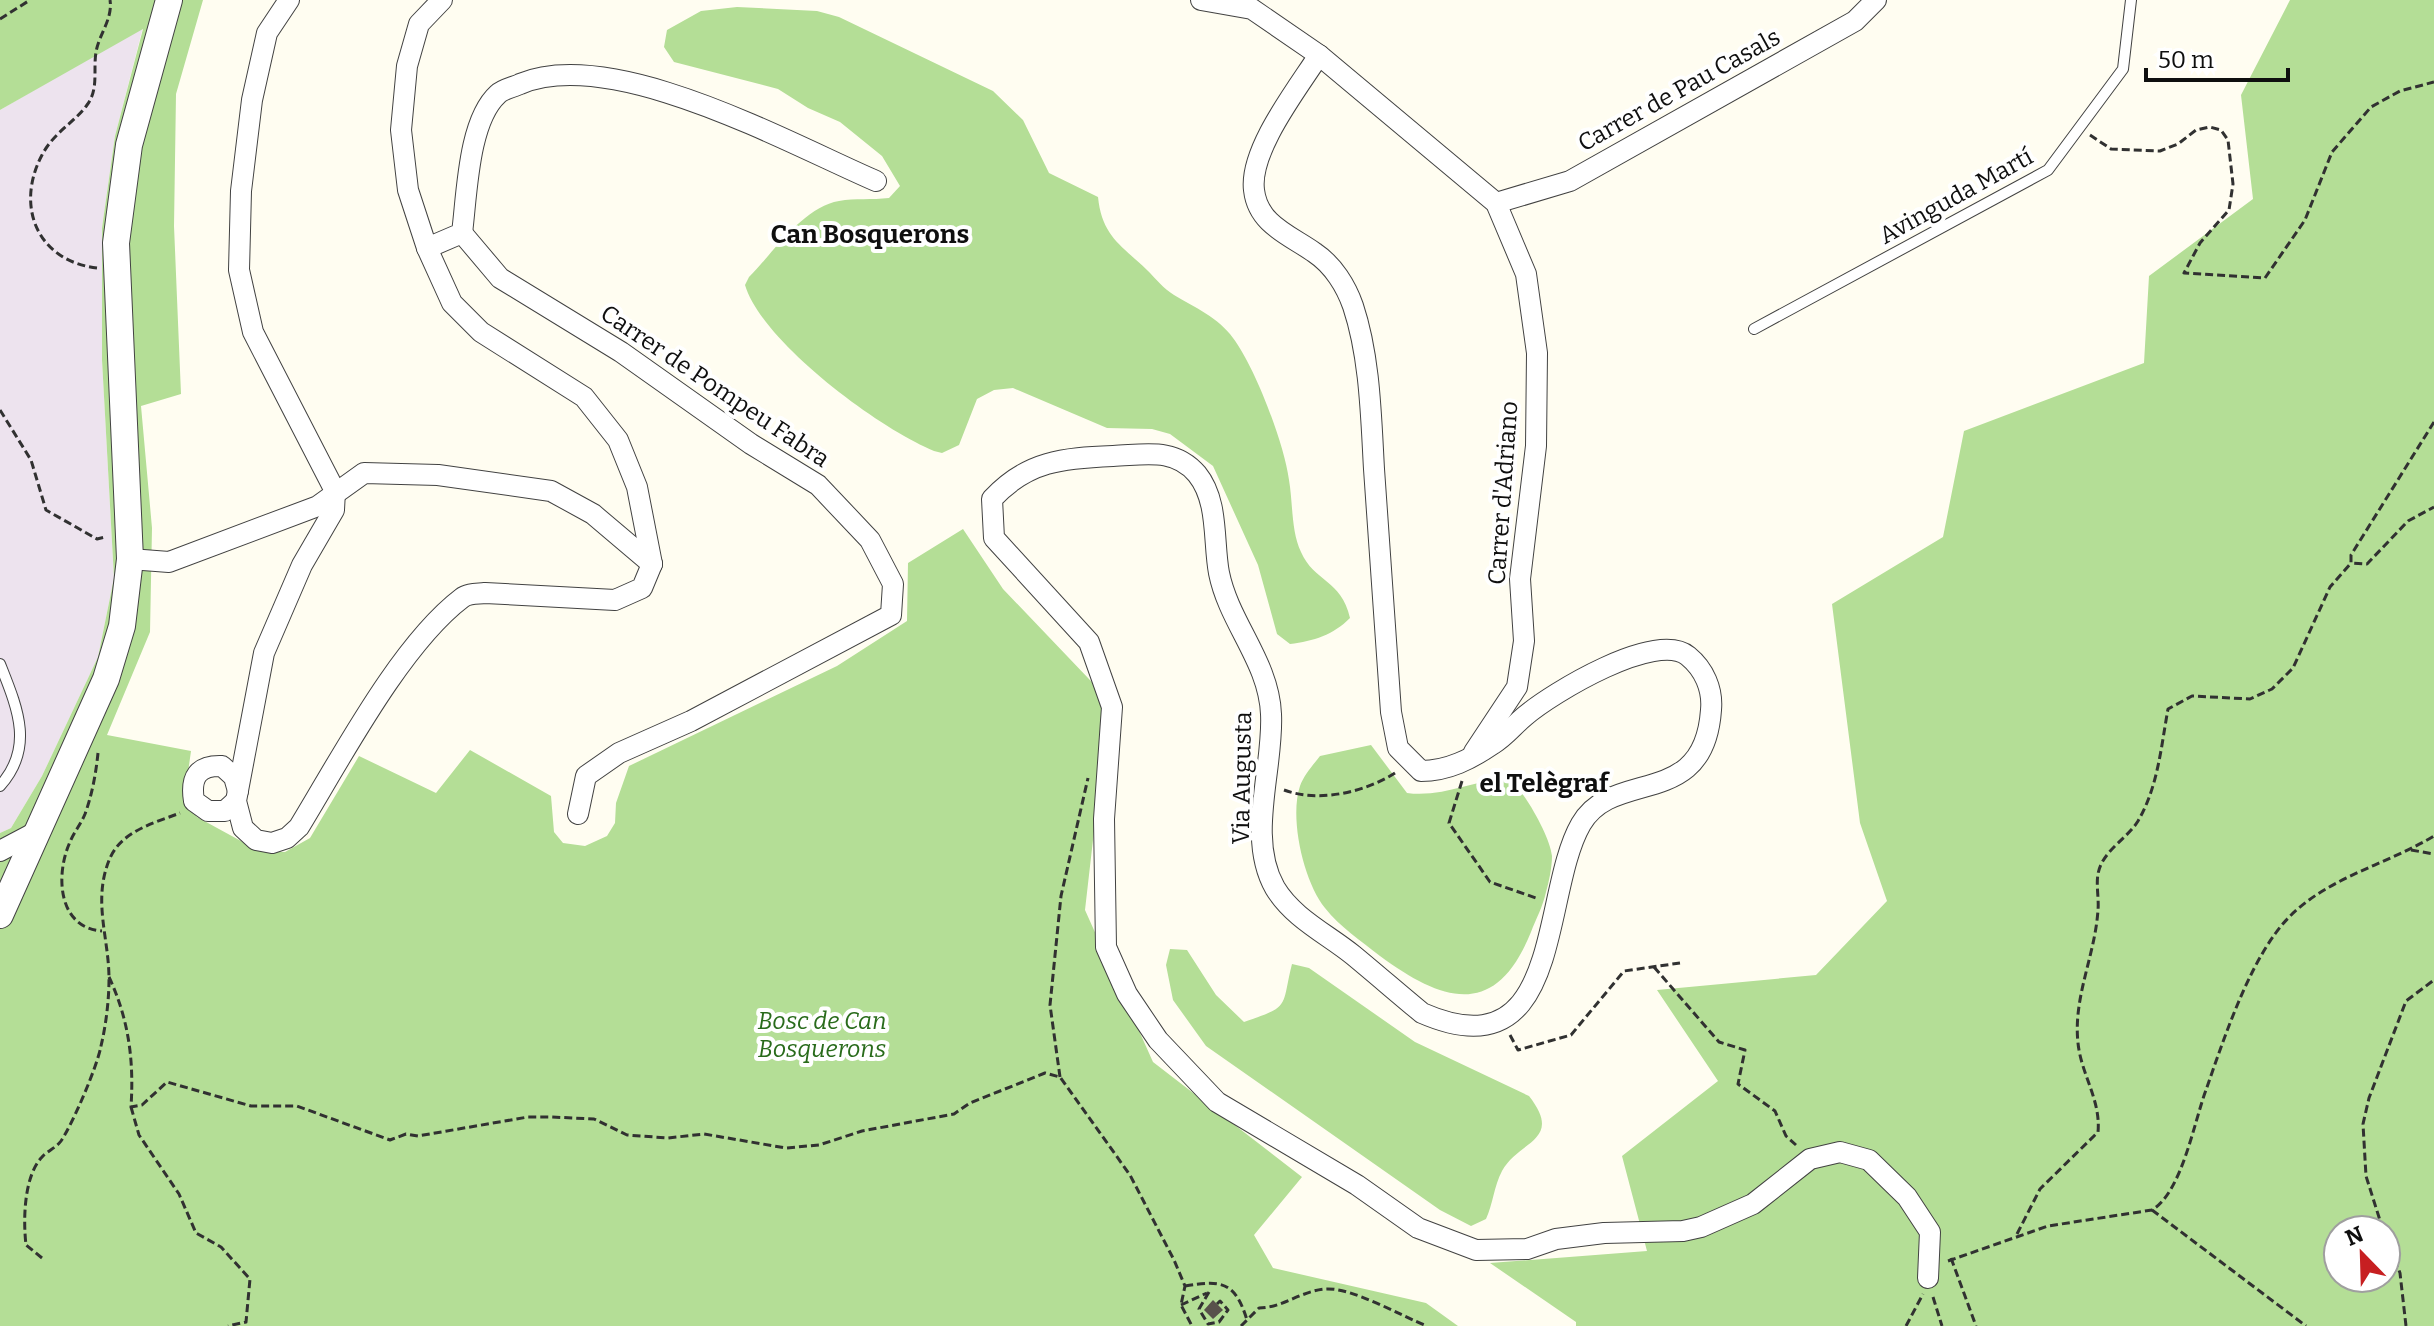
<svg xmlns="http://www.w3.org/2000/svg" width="2434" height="1326" font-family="Bitter,serif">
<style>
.industrial{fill:#ede3ee}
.forest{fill:#b4de96;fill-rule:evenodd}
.building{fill:#58514b}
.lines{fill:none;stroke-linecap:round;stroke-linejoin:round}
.service-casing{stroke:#424242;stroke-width:12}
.minor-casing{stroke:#424242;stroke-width:22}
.tertiary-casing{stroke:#424242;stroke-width:28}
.path{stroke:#313131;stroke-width:3;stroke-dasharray:8 4;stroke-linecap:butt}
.service{stroke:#fff;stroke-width:10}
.minor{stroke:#fff;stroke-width:20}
.tertiary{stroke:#fff;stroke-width:26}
.labels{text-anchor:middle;stroke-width:8;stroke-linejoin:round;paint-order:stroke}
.street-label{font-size:24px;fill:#0f0f0f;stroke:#fff}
.park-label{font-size:24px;font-style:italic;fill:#296b1b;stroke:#fff}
.neighbourhood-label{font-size:26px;font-weight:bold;fill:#0f0f0f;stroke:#fff}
</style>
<rect width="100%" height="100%" fill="#fffdf1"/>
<path class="industrial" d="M143,27L115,136L102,228V360L114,578L98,657L42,776L11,828L0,833V110Z"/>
<g class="forest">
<path d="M0,0H203L176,94L174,226L181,394L141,406L152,528L150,632L107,735L191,751L185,794L197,817L259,851L285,852L310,838L359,756L436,793L470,750L551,796L554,832L563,843L585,846L607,836L615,823L616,803L629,766L837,666L907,621L908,563L963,529L1003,589L1109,700L1085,910L1153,1062L1302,1177L1254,1235L1273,1268L1426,1303L1458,1326H0V833L11,828L42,776L98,657L114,578L102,360V228L115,136L143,29L0,110Z"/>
<path d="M2290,0H2434V1326H1576V1322L1490,1263L1647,1251L1622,1156L1718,1081L1657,990L1816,975L1887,901L1860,823L1832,604L1943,537L1964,431L2144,363L2149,276L2253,199L2241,95ZM2338,1230H2386V1278H2338Z"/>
<path d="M737,7L817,11L839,17L993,91L1023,120L1049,173L1098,197C1102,236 1121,245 1147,270C1156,279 1163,288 1174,295C1194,307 1219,318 1233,338C1255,367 1284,443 1289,480C1293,503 1291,531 1301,552C1314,582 1341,579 1350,618C1333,635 1314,641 1290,644L1277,634L1258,565L1213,466L1170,434L1152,429L1107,428L1013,388L994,390L977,399L959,445L942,453L934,451C878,428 762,342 745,285L749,277C773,253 803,207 839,201C855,198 872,200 889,198L900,186L882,156L840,122L808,108L778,89L674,62L664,47L667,30L701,11Z"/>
<path d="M1371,745L1407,793C1441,798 1475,780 1509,778C1524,791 1550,836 1552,856C1552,867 1549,882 1546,892C1543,906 1536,919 1531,932C1496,1019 1444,1003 1380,956C1361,941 1340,927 1325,908C1304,882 1289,819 1300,786C1304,775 1313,765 1320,756Z"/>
<path d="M1170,949L1187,950L1216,995L1244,1022C1292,1006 1281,1007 1292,964L1309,968L1415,1042L1529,1096C1564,1141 1519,1140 1502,1171C1494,1186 1493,1204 1486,1219L1471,1226L1440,1210L1206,1046L1173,1000L1166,965Z"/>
</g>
<path class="building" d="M1213,1300L1223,1310L1213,1319L1204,1310Z"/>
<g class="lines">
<g class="service-casing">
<g id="service">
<path d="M1754,329L2048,170L2123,69L2131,0"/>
<path d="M0,664C17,707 35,747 0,786"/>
</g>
</g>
<g class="minor-casing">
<g id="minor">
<path d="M289,0L267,33L252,100L241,191L239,270L253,332L335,491L334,510L302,565L264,653L236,801L243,828L256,840L272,843L287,838L299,827C340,760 400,645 462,598C468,593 478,594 485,593L615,600L642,588L652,564"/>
<path d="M442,0L419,24L407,66L401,130L408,190L427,248L452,303L481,332L584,397L618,440L637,487L652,564"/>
<path d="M1201,0L1252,9L1319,55L1496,203L1526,274L1537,353L1536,446L1520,579L1524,641L1517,687L1474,752"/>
<path d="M1319,55C1298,88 1249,150 1254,190C1258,225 1290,235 1315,253C1333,265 1346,286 1353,306C1370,357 1371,416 1374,469C1380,550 1386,631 1391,712L1398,748L1421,771C1448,771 1471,759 1493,744C1505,737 1514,725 1525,716C1552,693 1656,630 1688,656C1704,669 1713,689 1711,710C1704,811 1614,767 1581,824C1540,895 1564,1075 1422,1013C1399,994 1376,974 1353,955C1327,934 1293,918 1275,888C1246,837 1274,768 1271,714C1269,662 1229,623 1219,573C1213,542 1219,501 1197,474C1174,447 1144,455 1113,456C1063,458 1027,461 992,499L994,538L1089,642L1112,707L1104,819L1106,947L1127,994L1158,1040L1217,1102L1357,1185L1418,1228L1476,1250L1527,1249L1556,1239L1604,1233L1683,1231L1701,1227L1753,1204L1810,1159L1840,1152L1869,1160L1907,1197L1930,1232L1928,1278"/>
<path d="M1496,203L1570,181L1855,21L1876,0"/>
<path d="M462,233L500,278L621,352L751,444L818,485L870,540L893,584L891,615L691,721L619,753L586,776L578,814"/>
<path d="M427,248L462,233C467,195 468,121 498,94C503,89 514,87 520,84C612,45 788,143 876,181"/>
<path d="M130,559L169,562L318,506L364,473L438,475L551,491L593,514L652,564"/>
<path d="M236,801L225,811H208L194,801C190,777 198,765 222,766L234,777L238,791"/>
<path d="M0,851L34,833"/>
</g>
</g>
<g class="tertiary-casing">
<path id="tertiary" d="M0,915L106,679L122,626L130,559L116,243L129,145L169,0"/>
</g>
<g class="path">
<path d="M0,19L30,0"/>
<path d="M2090,135L2111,149L2160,151L2178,144L2196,130L2210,127L2221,130L2228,140L2233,184L2229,210L2200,243L2184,273L2265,278L2305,220L2332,152L2371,107L2400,91L2434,82"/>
<path d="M97,268C37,261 15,206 42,155C54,132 74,123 87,105C99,89 93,70 96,52C99,34 113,19 110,0"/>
<path d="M0,410L31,460L46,510L97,539L105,537"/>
<path d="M2434,422L2351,555V563L2367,564L2408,521L2434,507"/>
<path d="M98,753C96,773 92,795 85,814C81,824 74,832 70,842C55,875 58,928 102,931"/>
<path d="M1462,781L1449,823L1490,882L1536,898"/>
<path d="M1284,790C1319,803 1365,792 1395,773"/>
<path d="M2411,850L2434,854"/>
<path d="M1654,967L1719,1042L1745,1050L1738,1084L1775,1111L1786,1136L1796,1145"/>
<path d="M109,977C129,1020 134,1061 131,1107L142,1105L167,1082L251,1106H297L390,1140L406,1134L418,1136L528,1117H552L594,1119L627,1135L668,1138L704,1134L786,1148L819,1145L862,1131L954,1114L970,1103L1045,1073L1060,1077L1130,1175L1174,1260L1185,1286L1181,1305L1192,1326"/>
<path d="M1510,1035L1518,1050L1571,1035L1624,971L1680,963"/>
<path d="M1060,1077L1050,1005L1061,896L1088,778"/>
<path d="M131,1107L139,1135L179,1194L196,1233L221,1247L250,1279L246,1322L228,1326"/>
<path d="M2152,1210L2306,1326"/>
<path d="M2383,1230L2366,1176L2363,1124L2369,1098L2406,1001L2434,980"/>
<path d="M2017,1234L2040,1189L2098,1132C2101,1100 2081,1074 2078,1043C2073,997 2095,956 2098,910C2099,899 2096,885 2098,874C2102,851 2127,839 2138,821C2158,787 2161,747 2168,709L2192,696L2250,699L2272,689L2293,668L2330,587L2351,563"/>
<path d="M2386,1237L2400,1273L2406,1326"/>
<path d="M42,1258L26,1245C23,1219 24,1176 42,1157C47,1151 56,1148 61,1141C73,1123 97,1067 101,1046C106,1025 109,1000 109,979C109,937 92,900 110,858C122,831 154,823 180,813"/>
<path d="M1951,1258L1976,1326"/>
<path d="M1948,1261L2048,1226L2152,1210C2182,1192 2194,1122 2206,1090C2223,1041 2245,975 2275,934C2313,880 2381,868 2434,836"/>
<path d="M1185,1286C1221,1280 1235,1281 1247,1320"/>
<path d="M1209,1292L1199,1309L1208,1324L1219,1322L1228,1310L1220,1301L1217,1304"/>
<path d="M1933,1297L1942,1326"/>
<path d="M1181,1305L1207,1293"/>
<path d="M1241,1326L1259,1308C1282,1308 1301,1291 1325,1289C1352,1287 1401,1316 1427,1326"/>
<path d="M1906,1326L1923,1294"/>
</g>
<use href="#service" class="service"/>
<use href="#minor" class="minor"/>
<use href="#tertiary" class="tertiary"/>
</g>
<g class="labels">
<g class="street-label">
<text transform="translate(1679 90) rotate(-29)" y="8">Carrer de Pau Casals</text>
<text transform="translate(1956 196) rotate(-29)" y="8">Avinguda Martí</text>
<text transform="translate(715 386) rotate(34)" y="8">Carrer de Pompeu Fabra</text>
<text transform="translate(1503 493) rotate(-86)" y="8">Carrer d'Adriano</text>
<text transform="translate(1242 778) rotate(-89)" y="8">Via Augusta</text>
</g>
<g class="park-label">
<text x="822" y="1029">Bosc de Can<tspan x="822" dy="28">Bosquerons</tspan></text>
</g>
<g class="neighbourhood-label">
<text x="870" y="243">Can Bosquerons</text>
<text x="1544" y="792">el Telègraf</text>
</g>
</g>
<g transform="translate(2362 1254) rotate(337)"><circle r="38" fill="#ffffff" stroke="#9f9f9f" stroke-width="2"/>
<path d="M0-6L14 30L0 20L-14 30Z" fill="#c71f21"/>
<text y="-12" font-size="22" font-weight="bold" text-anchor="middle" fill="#0f0f0f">N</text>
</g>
<path d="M2146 68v12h142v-12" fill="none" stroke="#0f0f0f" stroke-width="4"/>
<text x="2158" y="68" font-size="24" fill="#0f0f0f" stroke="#ffffff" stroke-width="6" paint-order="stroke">50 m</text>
</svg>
